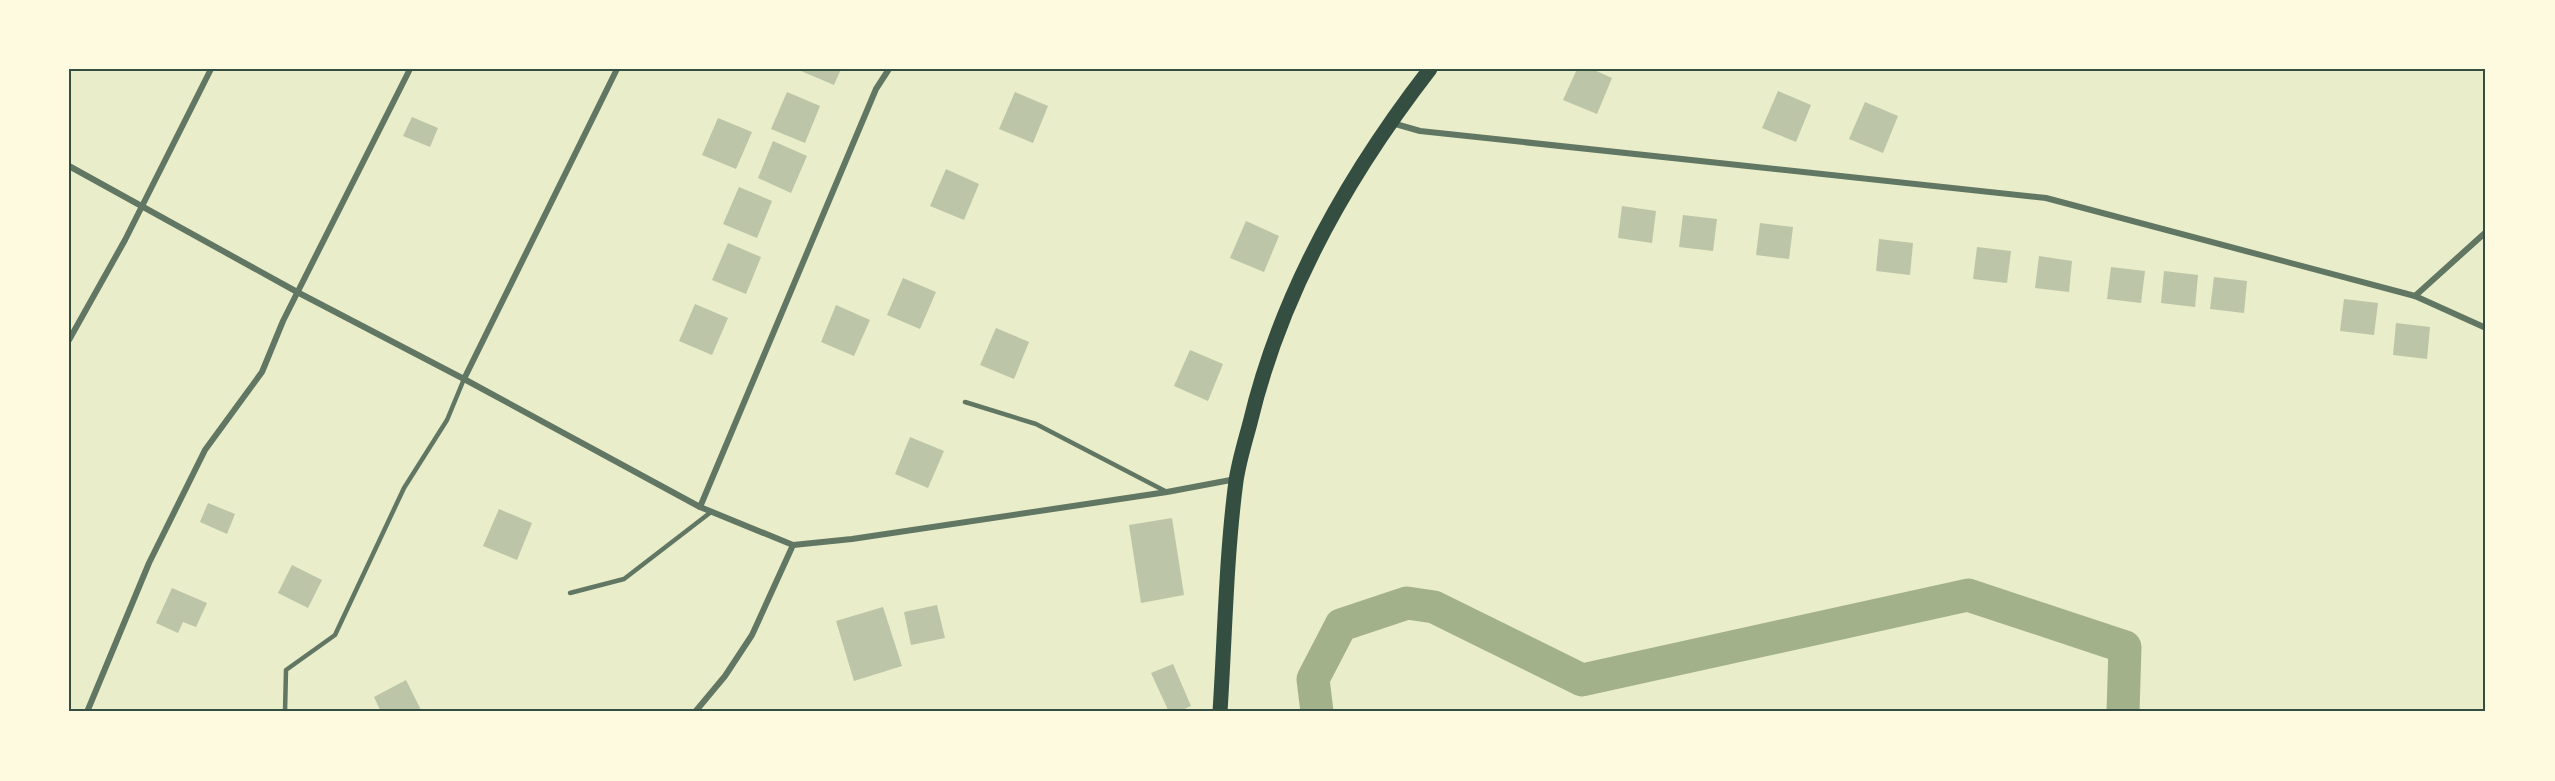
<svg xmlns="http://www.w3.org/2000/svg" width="2555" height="781" font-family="Rubik,sans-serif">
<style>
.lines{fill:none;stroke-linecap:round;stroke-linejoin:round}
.river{stroke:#a3b18a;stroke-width:33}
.building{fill:#bcc5a7}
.service{stroke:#617663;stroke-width:4.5}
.minor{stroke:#617663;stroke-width:6}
.primary{stroke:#344e41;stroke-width:15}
.neatline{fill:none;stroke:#344e41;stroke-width:2}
</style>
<rect width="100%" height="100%" fill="#e9edc9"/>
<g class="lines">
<path class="river" d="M1317,712L1313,679L1341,625L1407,603L1434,607L1582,680L1968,595L2125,647L2123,712"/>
</g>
<g class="building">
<path d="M802,69H841L834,85L801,71Z"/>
<path d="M1577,69H1592L1612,78L1597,114L1563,100Z"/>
<path d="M1778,91L1811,105L1796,142L1762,128Z"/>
<path d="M787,92L820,106L805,143L771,129Z"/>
<path d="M1015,92L1048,106L1033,143L999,129Z"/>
<path d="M1865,102L1898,116L1883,153L1849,139Z"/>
<path d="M412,117L438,128L430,147L403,136Z"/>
<path d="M718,118L752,132L736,169L702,155Z"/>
<path d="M773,141L807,156L791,193L758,178Z"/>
<path d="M946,169L979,184L964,220L930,206Z"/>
<path d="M739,187L772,201L757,238L723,224Z"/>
<path d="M1622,206L1656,211L1652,243L1618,238Z"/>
<path d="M1683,215L1717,219L1713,251L1679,247Z"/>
<path d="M1246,221L1279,236L1264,272L1230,258Z"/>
<path d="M1760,223L1793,227L1789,259L1756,255Z"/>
<path d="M1879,239L1913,243L1910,275L1876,271Z"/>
<path d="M728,243L761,257L746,294L712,280Z"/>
<path d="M1977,247L2011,251L2007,283L1973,279Z"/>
<path d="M2039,256L2072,261L2069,292L2035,288Z"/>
<path d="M2111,267L2145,271L2141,303L2107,299Z"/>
<path d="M2164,271L2198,275L2195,307L2161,303Z"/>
<path d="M2214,277L2247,281L2244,313L2210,309Z"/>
<path d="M903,278L936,292L920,329L887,315Z"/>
<path d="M2344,299L2378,303L2374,335L2340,331Z"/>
<path d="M695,304L728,318L712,355L679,341Z"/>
<path d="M836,305L870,320L854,356L821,342Z"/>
<path d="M2396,323L2430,327L2427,359L2393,355Z"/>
<path d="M996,328L1029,342L1014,379L980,365Z"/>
<path d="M1190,350L1223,364L1208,401L1174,386Z"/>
<path d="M910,437L944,451L928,488L895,474Z"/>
<path d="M208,503L235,514L227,534L200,522Z"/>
<path d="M499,509L532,523L517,560L483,546Z"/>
<path d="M1172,518L1184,595L1141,603L1129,525Z"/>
<path d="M292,565L322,580L308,608L278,593Z"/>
<path d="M172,588L207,603L196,627L183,622L178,633L156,623Z"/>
<path d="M937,605L945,638L911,645L904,612Z"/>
<path d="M883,607L902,666L854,681L836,621Z"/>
<path d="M1173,664L1191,706L1178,712H1169L1151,673Z"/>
<path d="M406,680L422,712H381L374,697Z"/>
</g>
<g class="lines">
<g class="service">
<path d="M965,402L1036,424L1167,492"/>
<path d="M570,593L624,579L711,512"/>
<path d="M285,712L286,670L335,635L404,488L447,420L464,379"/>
</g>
<g class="minor">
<path d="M1392,123L1420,131L2046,198L2415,296L2486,328"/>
<path d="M69,166L299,293L464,379L700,507L793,545L852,539L1167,492L1236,479"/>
<path d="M2415,296L2486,232"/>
<path d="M69,340L125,240L211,69"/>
<path d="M464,379L617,69"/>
<path d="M700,507L876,89L889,69"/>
<path d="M87,712L149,563L205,450L262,372L283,321L410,69"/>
<path d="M695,712L725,676L752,635L793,545"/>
</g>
<path class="primary" d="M1220,712C1225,635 1226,557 1236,481C1239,461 1245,442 1250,423C1281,292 1348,175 1430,69"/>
</g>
<rect width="2555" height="781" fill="none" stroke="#fefae0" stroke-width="141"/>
<rect x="70" y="70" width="2414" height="640" class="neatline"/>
</svg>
